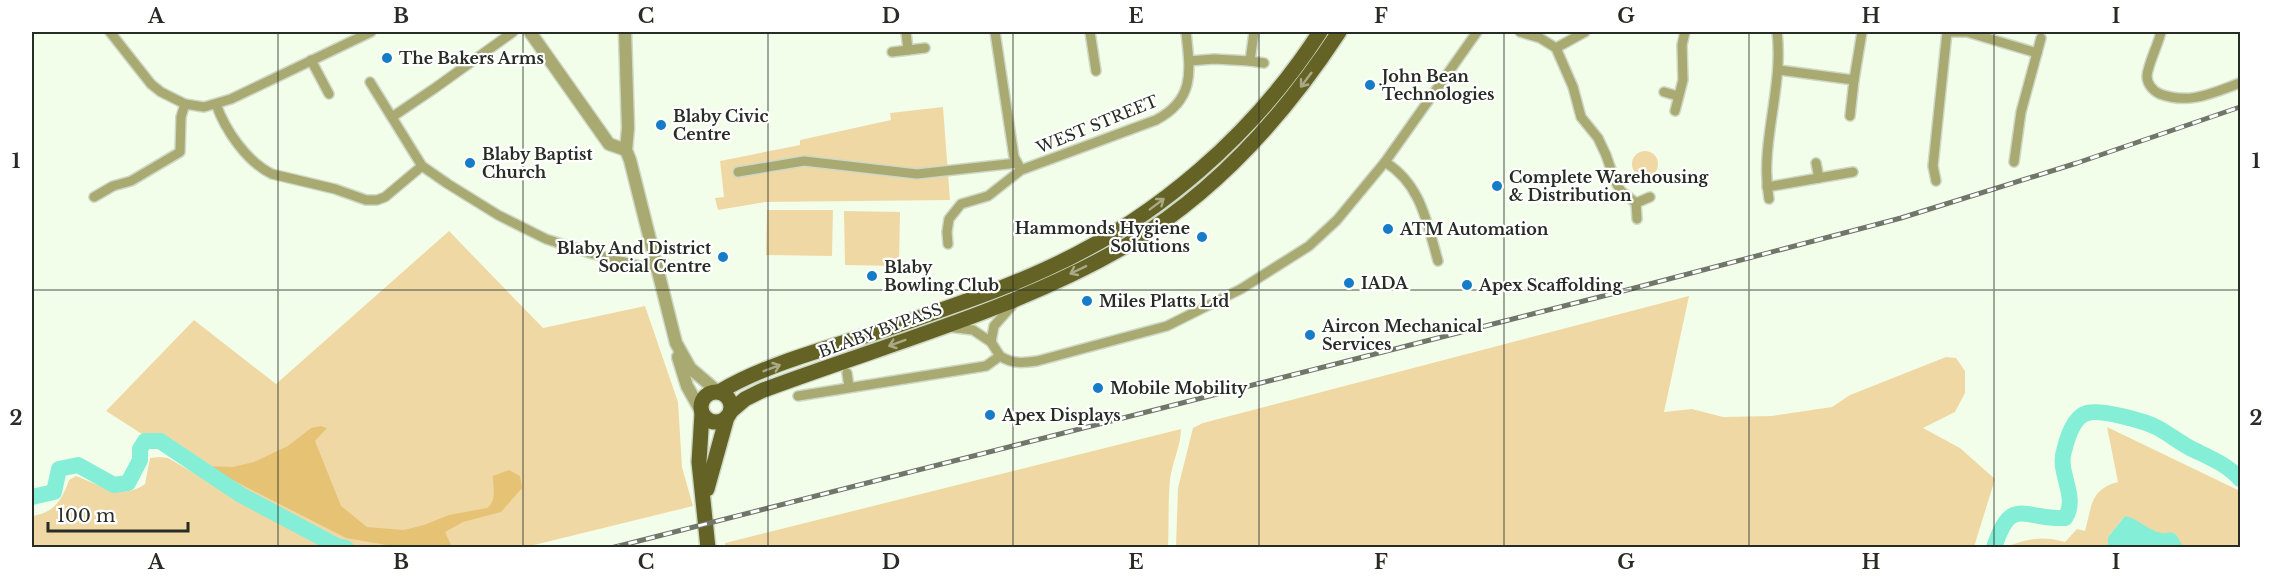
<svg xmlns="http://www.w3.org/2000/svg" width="2272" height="579" font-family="'Libre Baskerville',serif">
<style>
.green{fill:#f0d8a5}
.forest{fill:#e6c275}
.water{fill:#84eed7}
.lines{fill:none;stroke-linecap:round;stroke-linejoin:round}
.river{stroke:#84eed7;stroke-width:16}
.minor-casing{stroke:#ced8c6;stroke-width:12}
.tertiary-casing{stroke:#ced8c6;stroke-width:15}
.primary-casing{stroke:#ced8c6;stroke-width:18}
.minor{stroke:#a9a972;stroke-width:9}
.tertiary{stroke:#a9a972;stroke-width:12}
.primary{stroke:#646325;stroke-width:15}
.rail-casing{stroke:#70776a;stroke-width:5}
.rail{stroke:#fff;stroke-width:3;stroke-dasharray:9;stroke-linecap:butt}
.oneway{stroke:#aaa987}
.grid{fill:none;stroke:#272c24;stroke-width:1.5;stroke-opacity:0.55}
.poi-dot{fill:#157cc7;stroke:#fff;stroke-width:2}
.labels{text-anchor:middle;stroke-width:4.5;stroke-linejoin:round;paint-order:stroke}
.poi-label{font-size:16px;font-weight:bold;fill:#272c24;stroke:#fff;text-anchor:start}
.street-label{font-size:16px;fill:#272c24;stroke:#fff}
.neatline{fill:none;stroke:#272c24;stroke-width:2}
.grid-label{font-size:20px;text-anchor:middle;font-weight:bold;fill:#272c24}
</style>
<rect width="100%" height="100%" fill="#f3feea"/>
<g class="green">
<path d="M943,107L950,200L765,202L718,210L715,198L724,197L720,161L800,145V140L891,120L890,113Z"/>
<circle cx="1645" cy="164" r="13"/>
<path d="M767,210H833L832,256L766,255Z"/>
<path d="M844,211L900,212L899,266L845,265Z"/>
<path d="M449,231L543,328L645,306L678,402L682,467L693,506L526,547H350L285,517L203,473L106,411L194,320L276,384Z"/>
<path d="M1689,296L1664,412L1692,409L1723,417L1772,416L1832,407L1850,395L1946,357L1956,358L1965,371V393L1955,412L1923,428L1960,448L1995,479L1974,547H1176L1178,488L1193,428L1203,423Z"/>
<path d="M2107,427L2240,491V547H2142L2125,516L2108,537V547L2010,548L2011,545C2030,538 2045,536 2065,542L2077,529L2085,531C2092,506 2090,489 2118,482Z"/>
<path d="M1181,429C1181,446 1172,462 1170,480C1168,502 1169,525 1168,547H725V543Z"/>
<path d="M159,457L168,458L307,539L326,547H32V516C54,513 62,500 69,480L76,476C101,485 121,501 145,484L150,458Z"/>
</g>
<path class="forest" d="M321,426L327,428L315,441L341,506L367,527L404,530L424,525L449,515L487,508C497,501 493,487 493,476L509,470L520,476L522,488L501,512L463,522L445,532L452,547H398L346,538L205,466L233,467L254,462L288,446L311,428Z"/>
<path class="water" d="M2125,516C2138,518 2147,530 2161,533C2167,534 2171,530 2176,535C2179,538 2181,544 2184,547H2108V537Z"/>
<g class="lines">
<g class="river">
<path d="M32,497L54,492L59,469L78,465L114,485L128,483L140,460V449L145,441H160L241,495L337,546L346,548"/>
<path d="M1994,548C2011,494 2024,520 2065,518C2079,497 2057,473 2064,451C2067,439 2073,417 2087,413C2101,409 2145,421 2158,428C2169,434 2179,442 2190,448C2208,457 2227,464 2240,479"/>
</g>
<g class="minor-casing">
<g id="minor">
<path d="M110,32L151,84L161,92L185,104L204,107L231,99L371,32"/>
<path d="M906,32L908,50"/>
<path d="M995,32L1014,157L1020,168"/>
<path d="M1090,32L1096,71"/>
<path d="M1520,32L1540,38L1556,48L1573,87L1581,117L1598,138L1606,155L1615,181L1621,191L1636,203L1637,219"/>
<path d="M1947,32H1967L2037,53L2041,38"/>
<path d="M2161,32C2158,45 2148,64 2147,76C2147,84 2153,91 2160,94C2190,105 2212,93 2240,83"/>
<path d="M1556,48L1585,32"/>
<path d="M892,52L925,48"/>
<path d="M311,60L329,94"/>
<path d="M1189,61L1214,59L1250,61L1254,32"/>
<path d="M1250,61L1264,63"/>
<path d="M1779,70L1854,80L1850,116"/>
<path d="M1854,80L1862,32"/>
<path d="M370,82L422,166L448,184L498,215L546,239L593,254L648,268L655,267"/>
<path d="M1664,92L1678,96"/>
<path d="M216,104C225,130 247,162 272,174L335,189L366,200H377L385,197L422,166"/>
<path d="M1675,111L1683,80L1682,45L1685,32"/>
<path d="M392,117L435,88L513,32"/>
<path d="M1385,162C1421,184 1427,223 1438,261"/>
<path d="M2014,162L2021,112L2037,53"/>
<path d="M1816,163L1819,178"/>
<path d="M738,172L804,161L917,174L1017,163"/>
<path d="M1936,181L1933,166L1947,32"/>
<path d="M1767,187L1853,172"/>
<path d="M94,197L113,186L131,181L180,152L181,117L185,104"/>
<path d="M1769,199C1759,144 1784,88 1777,32"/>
<path d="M1636,203L1650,197"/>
<path d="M948,244L947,232L949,219L961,204L988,196L1021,170L1156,120C1196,99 1190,70 1186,32"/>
<path d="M948,327L973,330L991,342L1000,356"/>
<path d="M991,342L994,326L1016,301"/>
<path d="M847,373L849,387"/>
<path d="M798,396L986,366L1000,356C1012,364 1023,363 1037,361L1167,326L1241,289L1309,246L1337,220L1385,162L1477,32"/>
</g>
</g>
<g class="tertiary-casing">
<g id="tertiary">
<path d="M530,32L609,144L626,150"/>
<path d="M625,32L628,128L626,150L630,160L676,343L690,368L717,391"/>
<path d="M678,357L687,386L701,411"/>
</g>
</g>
<g class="primary-casing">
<g id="primary">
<circle cx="716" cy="407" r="15"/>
<path d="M719,392C769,362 837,346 893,327C944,309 996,292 1046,269C1157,219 1254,134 1320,32"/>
<path d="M731,411L745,399L761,391C883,345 1014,311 1127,245C1215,193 1284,116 1339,32"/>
<path d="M702,413L699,462L708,548"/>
<path d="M707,489L727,417"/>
</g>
</g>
<use href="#minor" class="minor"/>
<use href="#tertiary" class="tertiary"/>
<use href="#primary" class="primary"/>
<g class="rail-casing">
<path id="rail" d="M611,548L1623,291L1901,218L2077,163L2240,107"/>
</g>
<use href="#rail" class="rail"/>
</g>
<defs><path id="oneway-shaft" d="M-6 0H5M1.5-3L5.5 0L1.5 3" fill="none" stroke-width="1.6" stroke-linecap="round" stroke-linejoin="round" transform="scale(1.5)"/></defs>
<g class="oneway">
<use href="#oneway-shaft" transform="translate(1306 80) rotate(127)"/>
<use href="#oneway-shaft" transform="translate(1157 204) rotate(-37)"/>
<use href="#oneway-shaft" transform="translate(1078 270) rotate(154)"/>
<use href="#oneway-shaft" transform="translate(897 343) rotate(160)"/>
<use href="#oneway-shaft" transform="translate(772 368) rotate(-21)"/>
</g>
<path class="grid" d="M278,32V548M523,32V548M768,32V548M1013,32V548M1259,32V548M1504,32V548M1749,32V548M1994,32V548M32,290H2240"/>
<g class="poi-dot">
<circle cx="387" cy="58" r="6"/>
<circle cx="1370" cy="85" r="6"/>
<circle cx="661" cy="125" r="6"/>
<circle cx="470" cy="163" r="6"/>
<circle cx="1497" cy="186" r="6"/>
<circle cx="1388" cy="229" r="6"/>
<circle cx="1202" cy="237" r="6"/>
<circle cx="723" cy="257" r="6"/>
<circle cx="872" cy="276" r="6"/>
<circle cx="1349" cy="283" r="6"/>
<circle cx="1467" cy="285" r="6"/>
<circle cx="1087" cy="301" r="6"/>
<circle cx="1310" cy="335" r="6"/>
<circle cx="1098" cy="388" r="6"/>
<circle cx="990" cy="415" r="6"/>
</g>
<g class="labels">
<g class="poi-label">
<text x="399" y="64">The Bakers Arms</text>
<text x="1382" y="82">John Bean<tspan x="1382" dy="18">Technologies</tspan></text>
<text x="673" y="122">Blaby Civic<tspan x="673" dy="18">Centre</tspan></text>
<text x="482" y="160">Blaby Baptist<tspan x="482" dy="18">Church</tspan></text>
<text x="1509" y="183">Complete Warehousing<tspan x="1509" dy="18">&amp; Distribution</tspan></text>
<text x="1190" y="234" text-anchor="end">Hammonds Hygiene<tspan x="1190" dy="18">Solutions</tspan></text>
<text x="1400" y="235">ATM Automation</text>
<text x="711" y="254" text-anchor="end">Blaby And District<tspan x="711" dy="18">Social Centre</tspan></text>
<text x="884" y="273">Blaby<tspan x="884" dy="18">Bowling Club</tspan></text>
<text x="1361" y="289">IADA</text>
<text x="1479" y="291">Apex Scaffolding</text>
<text x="1099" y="307">Miles Platts Ltd</text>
<text x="1322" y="332">Aircon Mechanical<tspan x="1322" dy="18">Services</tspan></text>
<text x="1110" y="394">Mobile Mobility</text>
<text x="1002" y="421">Apex Displays</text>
</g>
<g class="street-label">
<text transform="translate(1097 124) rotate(-22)" y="6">WEST STREET</text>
<text transform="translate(880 330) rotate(-20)" y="6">BLABY BYPASS</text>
</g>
</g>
<rect width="2272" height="579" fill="none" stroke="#ffffff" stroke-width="66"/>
<path d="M48 522v9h140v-9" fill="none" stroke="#272c24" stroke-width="3"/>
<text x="57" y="522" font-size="18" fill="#272c24" stroke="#ffffff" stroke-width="4.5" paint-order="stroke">100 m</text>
<rect x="33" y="33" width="2206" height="513" class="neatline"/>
<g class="grid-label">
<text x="156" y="23">A</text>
<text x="401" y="23">B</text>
<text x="646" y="23">C</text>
<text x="891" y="23">D</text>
<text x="1136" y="23">E</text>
<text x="1381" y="23">F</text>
<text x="1626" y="23">G</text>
<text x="1871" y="23">H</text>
<text x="2116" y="23">I</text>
<text x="16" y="168">1</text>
<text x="2256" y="168">1</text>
<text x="16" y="425">2</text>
<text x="2256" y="425">2</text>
<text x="156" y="569">A</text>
<text x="401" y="569">B</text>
<text x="646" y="569">C</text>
<text x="891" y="569">D</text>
<text x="1136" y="569">E</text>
<text x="1381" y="569">F</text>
<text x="1626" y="569">G</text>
<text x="1871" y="569">H</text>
<text x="2116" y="569">I</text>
</g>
</svg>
